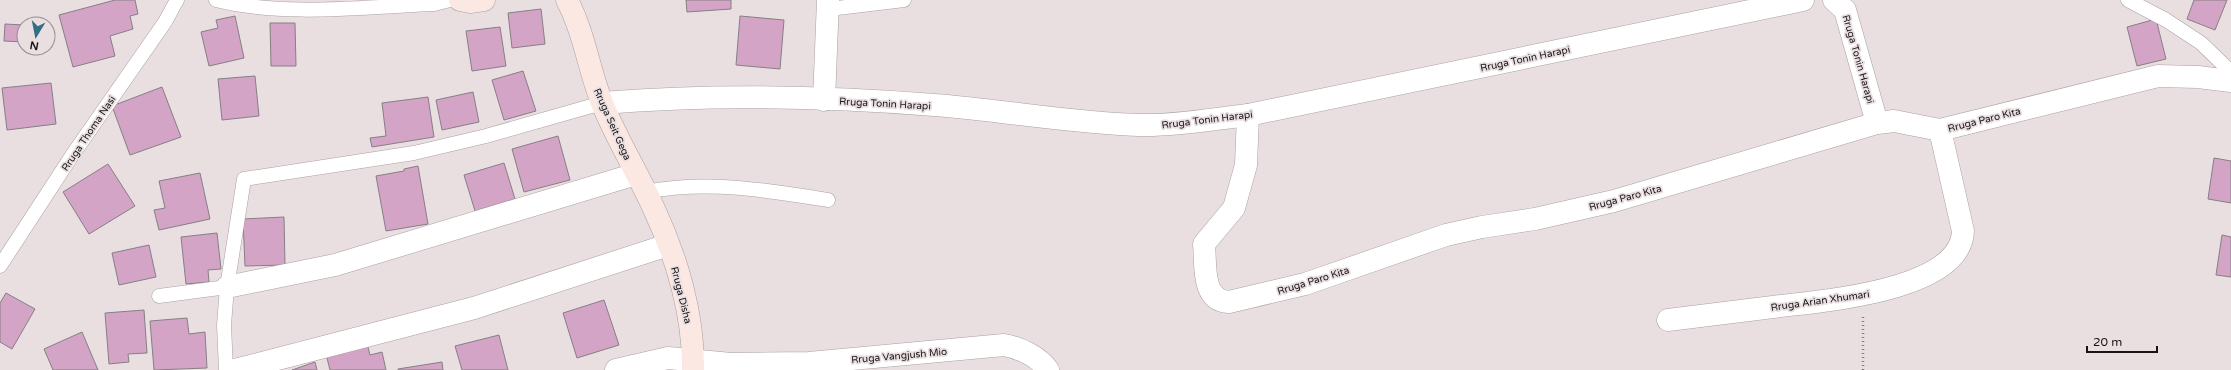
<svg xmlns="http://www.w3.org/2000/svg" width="2231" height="370" font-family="'Varela Round',sans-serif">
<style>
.building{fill:#d3a4c6;stroke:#867f84}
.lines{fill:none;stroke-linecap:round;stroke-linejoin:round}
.lane-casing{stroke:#aaa0a2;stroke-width:15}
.street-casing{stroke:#aaa0a2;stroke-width:23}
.secondary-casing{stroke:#aaa0a2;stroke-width:23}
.path{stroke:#847d7f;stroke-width:2.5;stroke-dasharray:1 3;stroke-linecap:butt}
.lane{stroke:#fff;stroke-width:14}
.street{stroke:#fff;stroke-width:22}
.secondary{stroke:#fce8e3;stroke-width:22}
.labels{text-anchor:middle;stroke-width:3.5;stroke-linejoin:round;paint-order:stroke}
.street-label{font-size:10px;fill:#181415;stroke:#e9dfe1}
</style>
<rect width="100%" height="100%" fill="#e9dfe1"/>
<g class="building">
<path d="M115,0H135L138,14L130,16L133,29L110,36L115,56L73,67L59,15Z"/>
<path d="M686,0H731V9L687,12Z"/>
<path d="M2194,0H2227L2215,30L2187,19Z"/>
<path d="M541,9L545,44L512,48L508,13Z"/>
<path d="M235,16L244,58L209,66L201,32L218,28L216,20Z"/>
<path d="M740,16L784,20L780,69L736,65Z"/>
<path d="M2156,19L2166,59L2137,66L2127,27Z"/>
<path d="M270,23H295L296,66H271Z"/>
<path d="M5,24L24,25V42L4,41Z"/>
<path d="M500,27L506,66L472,71L466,31Z"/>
<path d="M523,71L536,111L504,120L492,80Z"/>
<path d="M255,76L259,116L222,120L218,79Z"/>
<path d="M51,83L56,124L7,130L2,88Z"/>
<path d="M162,87L181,137L130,155L112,106Z"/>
<path d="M473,92L479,122L442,130L436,100Z"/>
<path d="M428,97L434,137L372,147L370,138L386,136L382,103Z"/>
<path d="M558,136L570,180L524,192L512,149Z"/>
<path d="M2214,158L2231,161V203L2208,199Z"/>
<path d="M504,163L515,199L475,211L464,175Z"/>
<path d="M108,164L135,206L89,234L63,192Z"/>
<path d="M418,166L428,224L386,231L376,176L404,171V169Z"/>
<path d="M200,173L210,219L159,230L154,210L165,208L159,181Z"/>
<path d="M284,217L285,265L245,266L243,219Z"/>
<path d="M217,233L221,269L208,270L209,282L186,284L181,237Z"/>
<path d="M2222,235L2231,237V277L2216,275Z"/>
<path d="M149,245L156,277L119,285L112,253Z"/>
<path d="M6,293L35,309L12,349L0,342V303Z"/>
<path d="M604,300L619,345L577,358L563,313Z"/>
<path d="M144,310L147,353L128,354L129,362L109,364L105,313Z"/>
<path d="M187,318L189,334L205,332L207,368L154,370L150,321Z"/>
<path d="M82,332L98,370H53L44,349Z"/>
<path d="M499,335L508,370H462L455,346Z"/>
<path d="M367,343L370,355L382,352L386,370H330L326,354Z"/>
<path d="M315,362L317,370H292Z"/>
<path d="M442,362L443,370H398V369Z"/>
</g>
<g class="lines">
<g class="lane-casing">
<g id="lane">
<path d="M216,0C284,17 364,7 434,4L450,0"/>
<path d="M2128,0L2166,20L2201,43L2231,72"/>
<path d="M829,9L904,0"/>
<path d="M645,192C707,180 766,190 828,200"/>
<path d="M0,266L73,154L165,22L177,0"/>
<path d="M159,296L227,287"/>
<path d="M226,370L224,325L227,287L244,179L414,153L486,136L602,103"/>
</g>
</g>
<g class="street-casing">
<g id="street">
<path d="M1834,0L1845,10L1877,123"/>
<path d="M824,100L828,0"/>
<path d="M602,103C712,94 824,96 934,105C1002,110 1070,123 1138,125C1175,126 1212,119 1248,115L1803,0"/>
<path d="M1248,115L1246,165L1234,208L1204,244C1206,264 1201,301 1229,302L1305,284L1446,235L1482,227L1535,219L1614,201L1877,123L1894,121L1940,130L2158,76L2198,77L2231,81"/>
<path d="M227,287L335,265L636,174"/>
<path d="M1668,320C1703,316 1738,311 1773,307C1818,301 1961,292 1963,231L1940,130"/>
<path d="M235,370L474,308L668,245"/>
<path d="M616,370L668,358L731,364L809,363L1004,345C1020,348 1038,356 1048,370"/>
</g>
</g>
<g class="secondary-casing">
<g id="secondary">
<path d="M460,0L470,2L484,0"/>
<path d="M567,0C584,32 589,70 602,103C617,140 638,173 654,209C677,258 694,316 693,370"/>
</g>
</g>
<path class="path" d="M1863,370V316"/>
<use href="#lane" class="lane"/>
<use href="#street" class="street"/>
<use href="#secondary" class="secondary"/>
</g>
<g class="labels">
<g class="street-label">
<text transform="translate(1525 58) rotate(-12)" y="4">Rruga Tonin Harapi</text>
<text transform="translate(1859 59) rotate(74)" y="4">Rruga Tonin Harapi</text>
<text transform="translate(885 103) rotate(3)" y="4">Rruga Tonin Harapi</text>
<text transform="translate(1207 119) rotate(-7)" y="4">Rruga Tonin Harapi</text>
<text transform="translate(1984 119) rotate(-14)" y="4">Rruga Paro Kita</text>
<text transform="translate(613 124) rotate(66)" y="4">Rruga Seit Gega</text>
<text transform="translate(88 133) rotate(-56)" y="4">Rruga Thoma Nasi</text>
<text transform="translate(1625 197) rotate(-15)" y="4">Rruga Paro Kita</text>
<text transform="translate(1313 280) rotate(-17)" y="4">Rruga Paro Kita</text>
<text transform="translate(682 295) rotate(76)" y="4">Rruga Disha</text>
<text transform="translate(1820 300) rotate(-8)" y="4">Rruga Arian Xhumari</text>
<text transform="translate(899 355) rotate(-5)" y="4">Rruga Vangjush Mio</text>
</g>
</g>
<g transform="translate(36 36) rotate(190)"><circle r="19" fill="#e9dfe1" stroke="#958e8f"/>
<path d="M0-3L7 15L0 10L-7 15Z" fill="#316f85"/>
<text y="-6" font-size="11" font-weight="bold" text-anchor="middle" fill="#181415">N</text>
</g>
<path d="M2087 346v6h70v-6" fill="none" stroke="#181415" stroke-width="2"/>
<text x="2093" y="346" font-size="12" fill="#181415" stroke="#e9dfe1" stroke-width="3" paint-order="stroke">20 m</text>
</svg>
